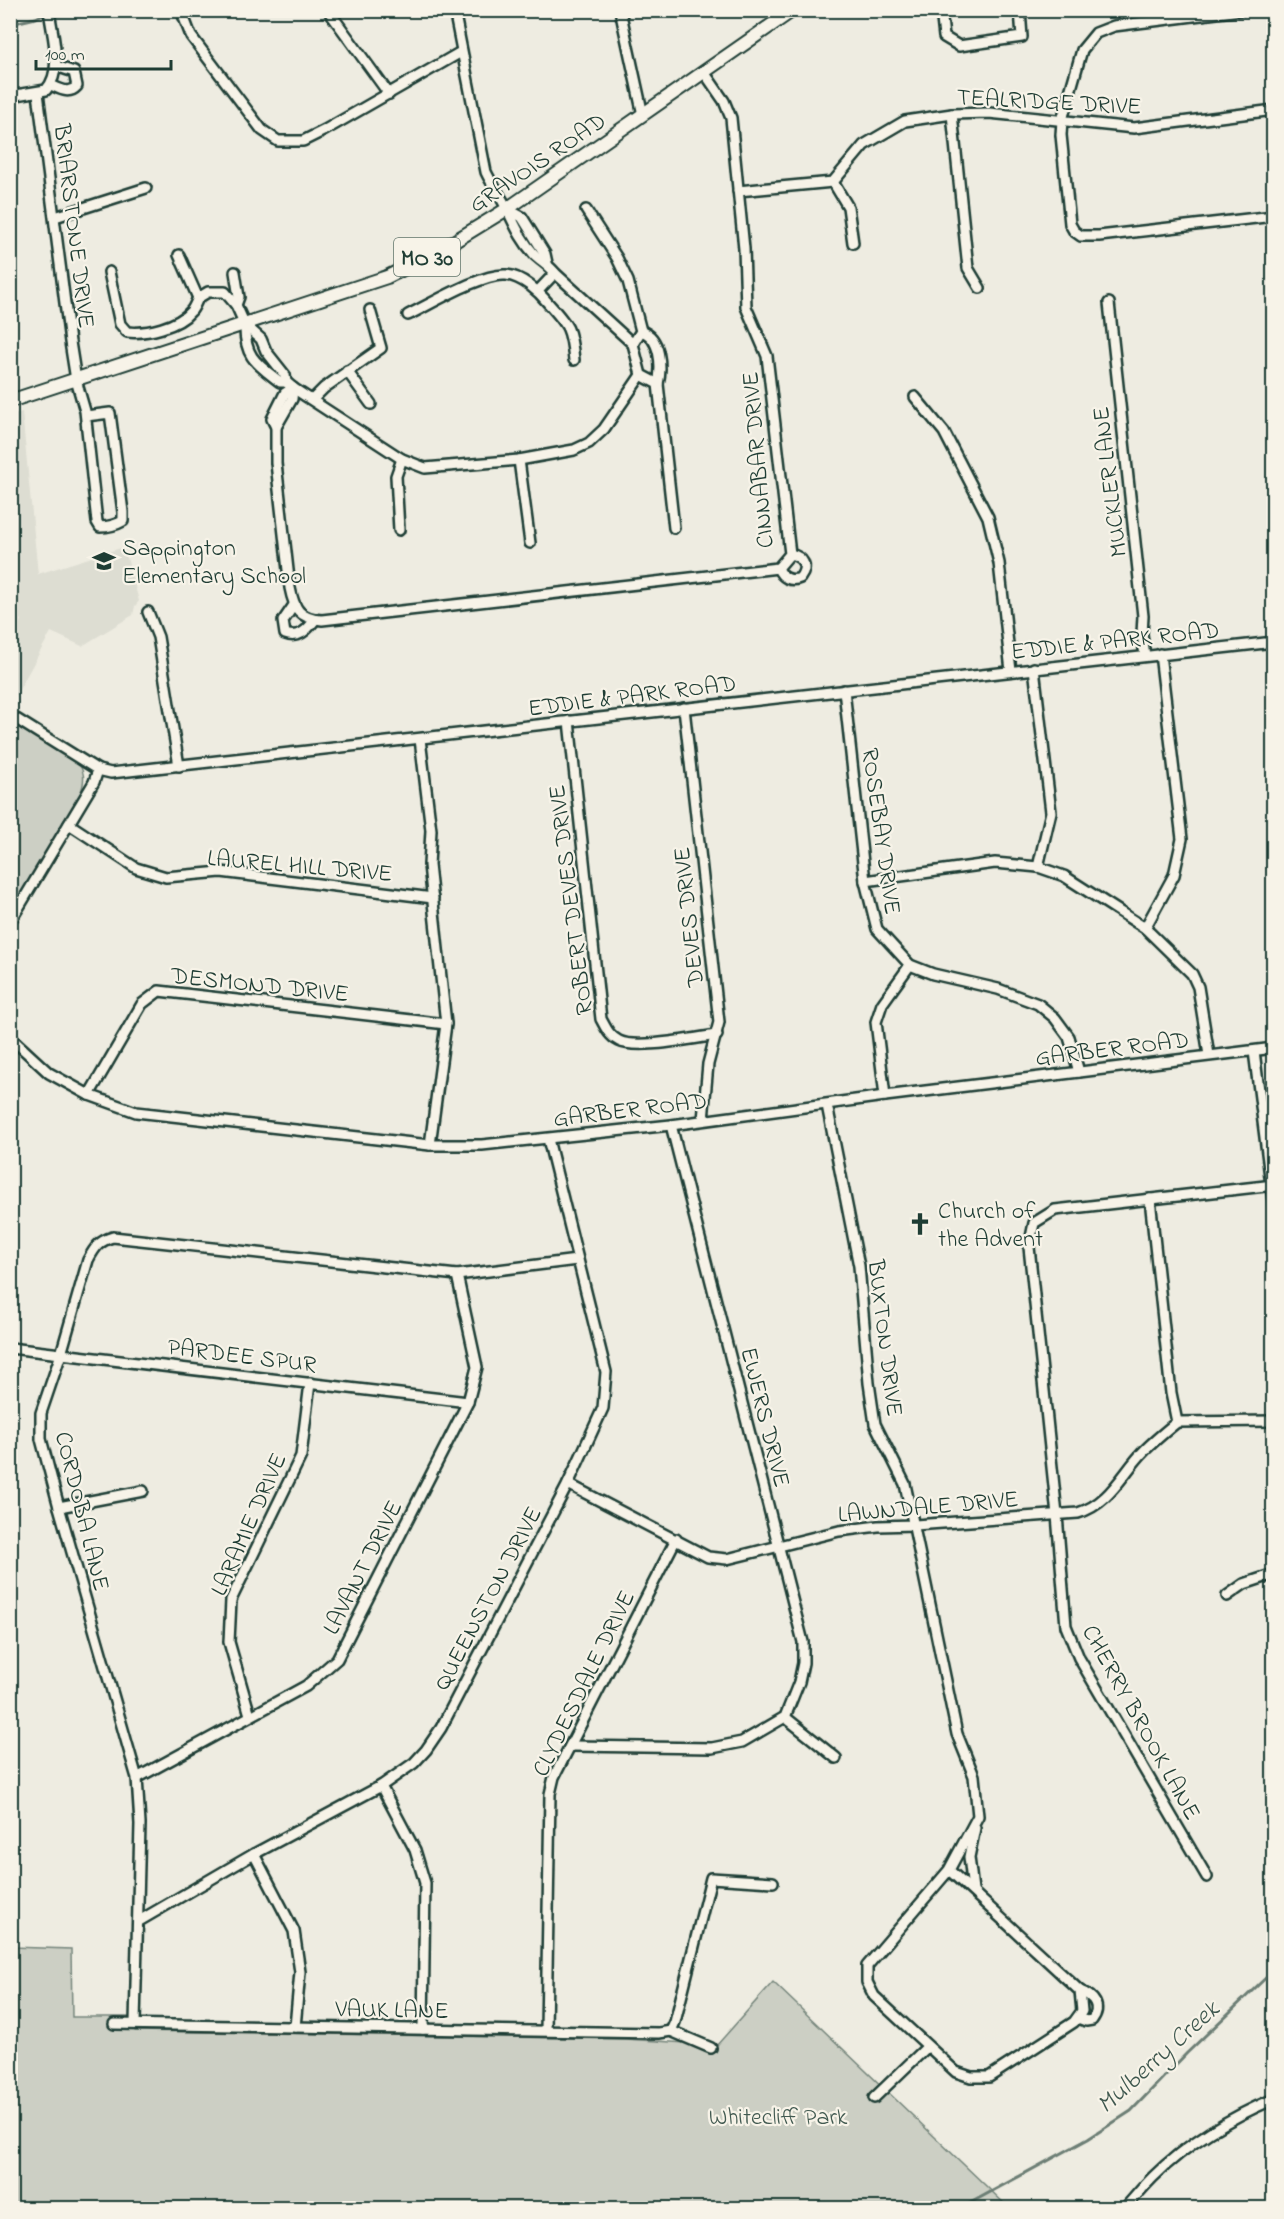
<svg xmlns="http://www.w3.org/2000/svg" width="1284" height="2219" font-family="'Indie Flower',sans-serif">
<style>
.built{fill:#ddddd2}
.green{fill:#cccfc4;stroke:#76867c;stroke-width:1.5}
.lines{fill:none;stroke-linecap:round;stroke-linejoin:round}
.stream{stroke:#6c7e74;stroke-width:3}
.minor-casing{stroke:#1f3d34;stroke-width:14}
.major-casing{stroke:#1f3d34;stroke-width:16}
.minor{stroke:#f7f3e8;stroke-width:9}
.major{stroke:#f7f3e8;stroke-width:12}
.labels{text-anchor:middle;stroke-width:4.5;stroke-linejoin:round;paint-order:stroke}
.shield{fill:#f7f3e8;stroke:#60746a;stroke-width:1.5}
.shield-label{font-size:22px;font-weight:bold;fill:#1f3d34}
.street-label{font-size:24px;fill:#1f3d34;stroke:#f7f3e8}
.poi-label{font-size:24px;fill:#1f3d34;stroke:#f7f3e8;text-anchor:start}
.park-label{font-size:24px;fill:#425a51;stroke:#f7f3e8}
.water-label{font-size:26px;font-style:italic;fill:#3f584f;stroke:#f7f3e8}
</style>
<rect width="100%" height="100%" fill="#eeece1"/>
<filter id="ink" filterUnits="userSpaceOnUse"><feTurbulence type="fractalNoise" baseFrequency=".0167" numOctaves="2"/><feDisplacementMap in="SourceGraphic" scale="12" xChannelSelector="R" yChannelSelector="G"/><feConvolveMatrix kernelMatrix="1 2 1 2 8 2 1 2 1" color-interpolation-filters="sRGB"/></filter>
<g filter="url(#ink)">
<path class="built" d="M22,412L38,574L124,547L139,601L135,606L133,615L82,646L51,632L11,704V638L21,620L10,613V415Z"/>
<g class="green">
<path d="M11,720L75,760C86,770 85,781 80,795L11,913Z"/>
<path d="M11,1947L71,1949L72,2017H128L135,2031L625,2039L717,2045L773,1982L1009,2208H11Z"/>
</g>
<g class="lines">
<g class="stream">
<path d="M10,24L36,18L47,12"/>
<path d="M961,2208L1088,2139L1131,2111L1187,2053L1274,1970"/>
</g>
<g class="minor-casing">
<g id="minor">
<path d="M181,10L191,36L262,130L278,141H303L325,130L461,52"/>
<path d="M328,10L389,94"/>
<path d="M454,10L486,172C492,185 501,196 507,209C515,225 521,240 534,254C541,261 549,265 555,273L633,344"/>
<path d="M620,10L643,115"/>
<path d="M941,10L944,37L959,46L1022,37L1020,10"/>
<path d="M1241,10L1114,26L1096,33L1082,50L1062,120L1061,135L1070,224L1074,231L1081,236H1099L1274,216"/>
<path d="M51,85C60,89 69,95 77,86L74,72L56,66"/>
<path d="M38,93L70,342L76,380L85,411L97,522L100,527C108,527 116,525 123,521V512L110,413L86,416"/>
<path d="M10,96L46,90C64,70 52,35 49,10"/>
<path d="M952,114L968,268L980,288"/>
<path d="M833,182L848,207L853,243"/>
<path d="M738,191L833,182L864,145L905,121L952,114L989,113L1134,128L1274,110"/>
<path d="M507,209L522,217L545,254L547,263"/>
<path d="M586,210L617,258L628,281L641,331L633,344L641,375L658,384L674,528"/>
<path d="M55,217L146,188"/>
<path d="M179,255L198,298L208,292H225L236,305L245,325L261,339L266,351L285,375L286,382L293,388L402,459L425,468L519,460L574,450L589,443L604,429L641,375"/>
<path d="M109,272L120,324L127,332C146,334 178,327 191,311C194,308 196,302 198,298"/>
<path d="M235,272L239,297L236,305"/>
<path d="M538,291L555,273"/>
<path d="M1109,303L1143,616L1142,634L1145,656"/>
<path d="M408,315C431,304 482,273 506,275C522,276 539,292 548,303C569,326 571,329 574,360"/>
<path d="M245,325C244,357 257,364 280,382H286"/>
<path d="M641,331C661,337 662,367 658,384"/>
<path d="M347,371L371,404"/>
<path d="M293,388L285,393L272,419L276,427V463L290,588C294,608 299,619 322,620L778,568L790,554L767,356L746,307L744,249L731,118L724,101L704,72"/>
<path d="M915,397L944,432L988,517L999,563L1011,671"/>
<path d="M313,399L324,388L381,348L370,310"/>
<path d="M276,427L292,399L293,388"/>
<path d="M519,460L530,543"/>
<path d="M399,530L396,476L402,459"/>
<path d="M778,568C782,578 791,582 800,578C809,566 803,557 790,554"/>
<path d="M294,605L283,621L285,634C299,639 307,630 315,620"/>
<path d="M148,612L158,637L179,766"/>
<path d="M1034,668L1051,812L1038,867"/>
<path d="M844,690L865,881L877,929L910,965L933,974L998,989L1038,1004L1055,1018L1069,1037L1079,1072"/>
<path d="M684,708L719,1022L708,1064L703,1120"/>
<path d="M10,715L98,770L111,773L1274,642"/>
<path d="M569,721L601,1019C606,1028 609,1036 619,1041C636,1050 695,1038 717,1035"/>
<path d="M420,739L431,830L429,865L446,1024L430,1145"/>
<path d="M69,824L136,868L166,877L221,872L433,898"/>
<path d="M865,881L995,863L1038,867L1064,876L1145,928L1192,974L1198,987L1209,1055"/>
<path d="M10,922L94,782L98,770"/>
<path d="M1145,928L1174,875L1182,839L1160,654"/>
<path d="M10,1037L49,1073L89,1095L136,1112L430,1145H482L671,1125L885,1096L1274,1048"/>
<path d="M1254,1051L1274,1208"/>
<path d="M89,1095L142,1004L159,991L446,1024"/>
<path d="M885,1096L876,1022L882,1004L910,965"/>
<path d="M827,1105L859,1266L869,1383L875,1424L905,1484L957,1734L974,1776L978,1816L949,1870L867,1966V1982L874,1996L956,2072L971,2077H989L1074,2022L1082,2011L1080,1991L949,1870"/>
<path d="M1150,1199L1171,1393L1177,1422"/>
<path d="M10,1348L468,1402"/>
<path d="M568,1484L708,1557L727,1559L839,1531L878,1526L915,1525L1078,1513C1111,1503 1122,1473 1145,1450C1155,1440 1166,1431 1177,1422L1274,1421"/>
<path d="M59,1507L143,1491"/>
<path d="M1227,1596L1244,1584L1274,1574"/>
<path d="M250,1715L229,1642L231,1600L301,1456L310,1383"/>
<path d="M785,1717L836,1758"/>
<path d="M572,1746L712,1748L742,1742L785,1717L799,1682L803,1663V1642L671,1125"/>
<path d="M137,1778L306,1686L337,1659L468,1402L477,1367L457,1275"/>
<path d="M381,1786L415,1850L425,1883L423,2029"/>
<path d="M254,1854L294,1931L300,1972L295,2027"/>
<path d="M1207,1877L1079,1658L1066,1626L1057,1515L1029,1247L1034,1223L1055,1210L1274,1185"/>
<path d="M973,1890L969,1857L975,1828"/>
<path d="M139,1921L254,1854L381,1786L414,1763L426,1750L441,1728L568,1484L603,1408L606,1372L548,1139"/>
<path d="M1078,2018L1086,2021L1092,2020C1102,2007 1094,1996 1080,1991"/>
<path d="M135,2023L140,1824L137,1778L59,1507L41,1439V1413L61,1354L88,1260C95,1247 99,1241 113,1237L457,1275L577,1260"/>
<path d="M114,2024L659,2033L671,2031"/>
<path d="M546,2030L550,1794L554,1777L676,1539"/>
<path d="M671,2031L675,2022L711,1878L773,1882"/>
<path d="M671,2031L711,2048"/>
<path d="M874,2098L927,2047"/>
<path d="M1125,2208C1134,2198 1143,2187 1153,2177C1186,2144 1231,2117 1274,2099"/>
</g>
</g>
<g class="major-casing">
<path id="major" d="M10,401L387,277L437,252L507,209L793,10"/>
</g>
<use href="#minor" class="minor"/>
<use href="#major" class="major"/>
</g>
</g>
<defs>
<g id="school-bare" transform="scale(1.8)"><path d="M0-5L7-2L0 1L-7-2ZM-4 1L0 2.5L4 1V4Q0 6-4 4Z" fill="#1f3d34" stroke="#f7f3e8" stroke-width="2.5" paint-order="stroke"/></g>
<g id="church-bare" transform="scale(1.8)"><path d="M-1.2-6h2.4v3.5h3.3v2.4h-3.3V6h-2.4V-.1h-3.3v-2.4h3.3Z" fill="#1f3d34" stroke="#f7f3e8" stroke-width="2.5" paint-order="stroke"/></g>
</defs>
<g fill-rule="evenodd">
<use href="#school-bare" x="104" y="561"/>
<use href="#church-bare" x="920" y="1224"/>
</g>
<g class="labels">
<rect class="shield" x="394" y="238" width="66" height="38" rx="4.5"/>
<g class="shield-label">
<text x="427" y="265">MO 30</text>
</g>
<g class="street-label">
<text transform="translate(1049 101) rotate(3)" y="8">TEALRIDGE DRIVE</text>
<text transform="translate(537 162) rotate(-34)" y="8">GRAVOIS ROAD</text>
<text transform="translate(75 226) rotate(83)" y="8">BRIARSTONE DRIVE</text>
<text transform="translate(757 460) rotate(-95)" y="8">CINNABAR DRIVE</text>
<text transform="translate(1109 482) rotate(-97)" y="8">MUCKLER LANE</text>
<text transform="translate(1115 640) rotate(-6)" y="8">EDDIE &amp; PARK ROAD</text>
<text transform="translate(632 695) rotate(-7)" y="8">EDDIE &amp; PARK ROAD</text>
<text transform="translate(882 831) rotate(82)" y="8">ROSEBAY DRIVE</text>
<text transform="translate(300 865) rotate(5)" y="8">LAUREL HILL DRIVE</text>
<text transform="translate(570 900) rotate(-97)" y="8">ROBERT DEVES DRIVE</text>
<text transform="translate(688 917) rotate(-96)" y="8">DEVES DRIVE</text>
<text transform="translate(260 984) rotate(6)" y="8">DESMOND DRIVE</text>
<text transform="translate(1112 1048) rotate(-7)" y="8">GARBER ROAD</text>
<text transform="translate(630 1109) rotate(-7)" y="8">GARBER ROAD</text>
<text transform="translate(886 1338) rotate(83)" y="8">BUXTON DRIVE</text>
<text transform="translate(242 1355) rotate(7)" y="8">PARDEE SPUR</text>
<text transform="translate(766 1417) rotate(76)" y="8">EWERS DRIVE</text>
<text transform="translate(928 1506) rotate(-5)" y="8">LAWNDALE DRIVE</text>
<text transform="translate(83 1511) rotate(76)" y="8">CORDOBA LANE</text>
<text transform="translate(248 1524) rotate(-66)" y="8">LARAMIE DRIVE</text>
<text transform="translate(362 1567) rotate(-63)" y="8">LAVANT DRIVE</text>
<text transform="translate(487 1598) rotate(-62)" y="8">QUEENSTON DRIVE</text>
<text transform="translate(583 1683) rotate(-64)" y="8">CLYDESDALE DRIVE</text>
<text transform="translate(1142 1722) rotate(61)" y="8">CHERRY BROOK LANE</text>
<text transform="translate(392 2009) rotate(1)" y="8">VAUK LANE</text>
</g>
<g class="poi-label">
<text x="122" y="555">Sappington<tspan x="122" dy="28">Elementary School</tspan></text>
<text x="938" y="1218">Church of<tspan x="938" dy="28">the Advent</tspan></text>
</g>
<g class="park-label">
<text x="778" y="2124">Whitecliff Park</text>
</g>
<g class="water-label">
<text transform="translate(1157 2056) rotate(-42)" y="9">Mulberry Creek</text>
</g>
</g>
<rect width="1284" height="2219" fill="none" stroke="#f7f3e8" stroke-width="36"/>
<rect x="18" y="18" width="1248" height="2183" fill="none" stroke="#1f3d34" stroke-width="2" filter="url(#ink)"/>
<path d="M36 60v9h135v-9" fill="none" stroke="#1f3d34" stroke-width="3"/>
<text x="45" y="60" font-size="18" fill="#1f3d34" stroke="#f7f3e8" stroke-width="4.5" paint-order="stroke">100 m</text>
</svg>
